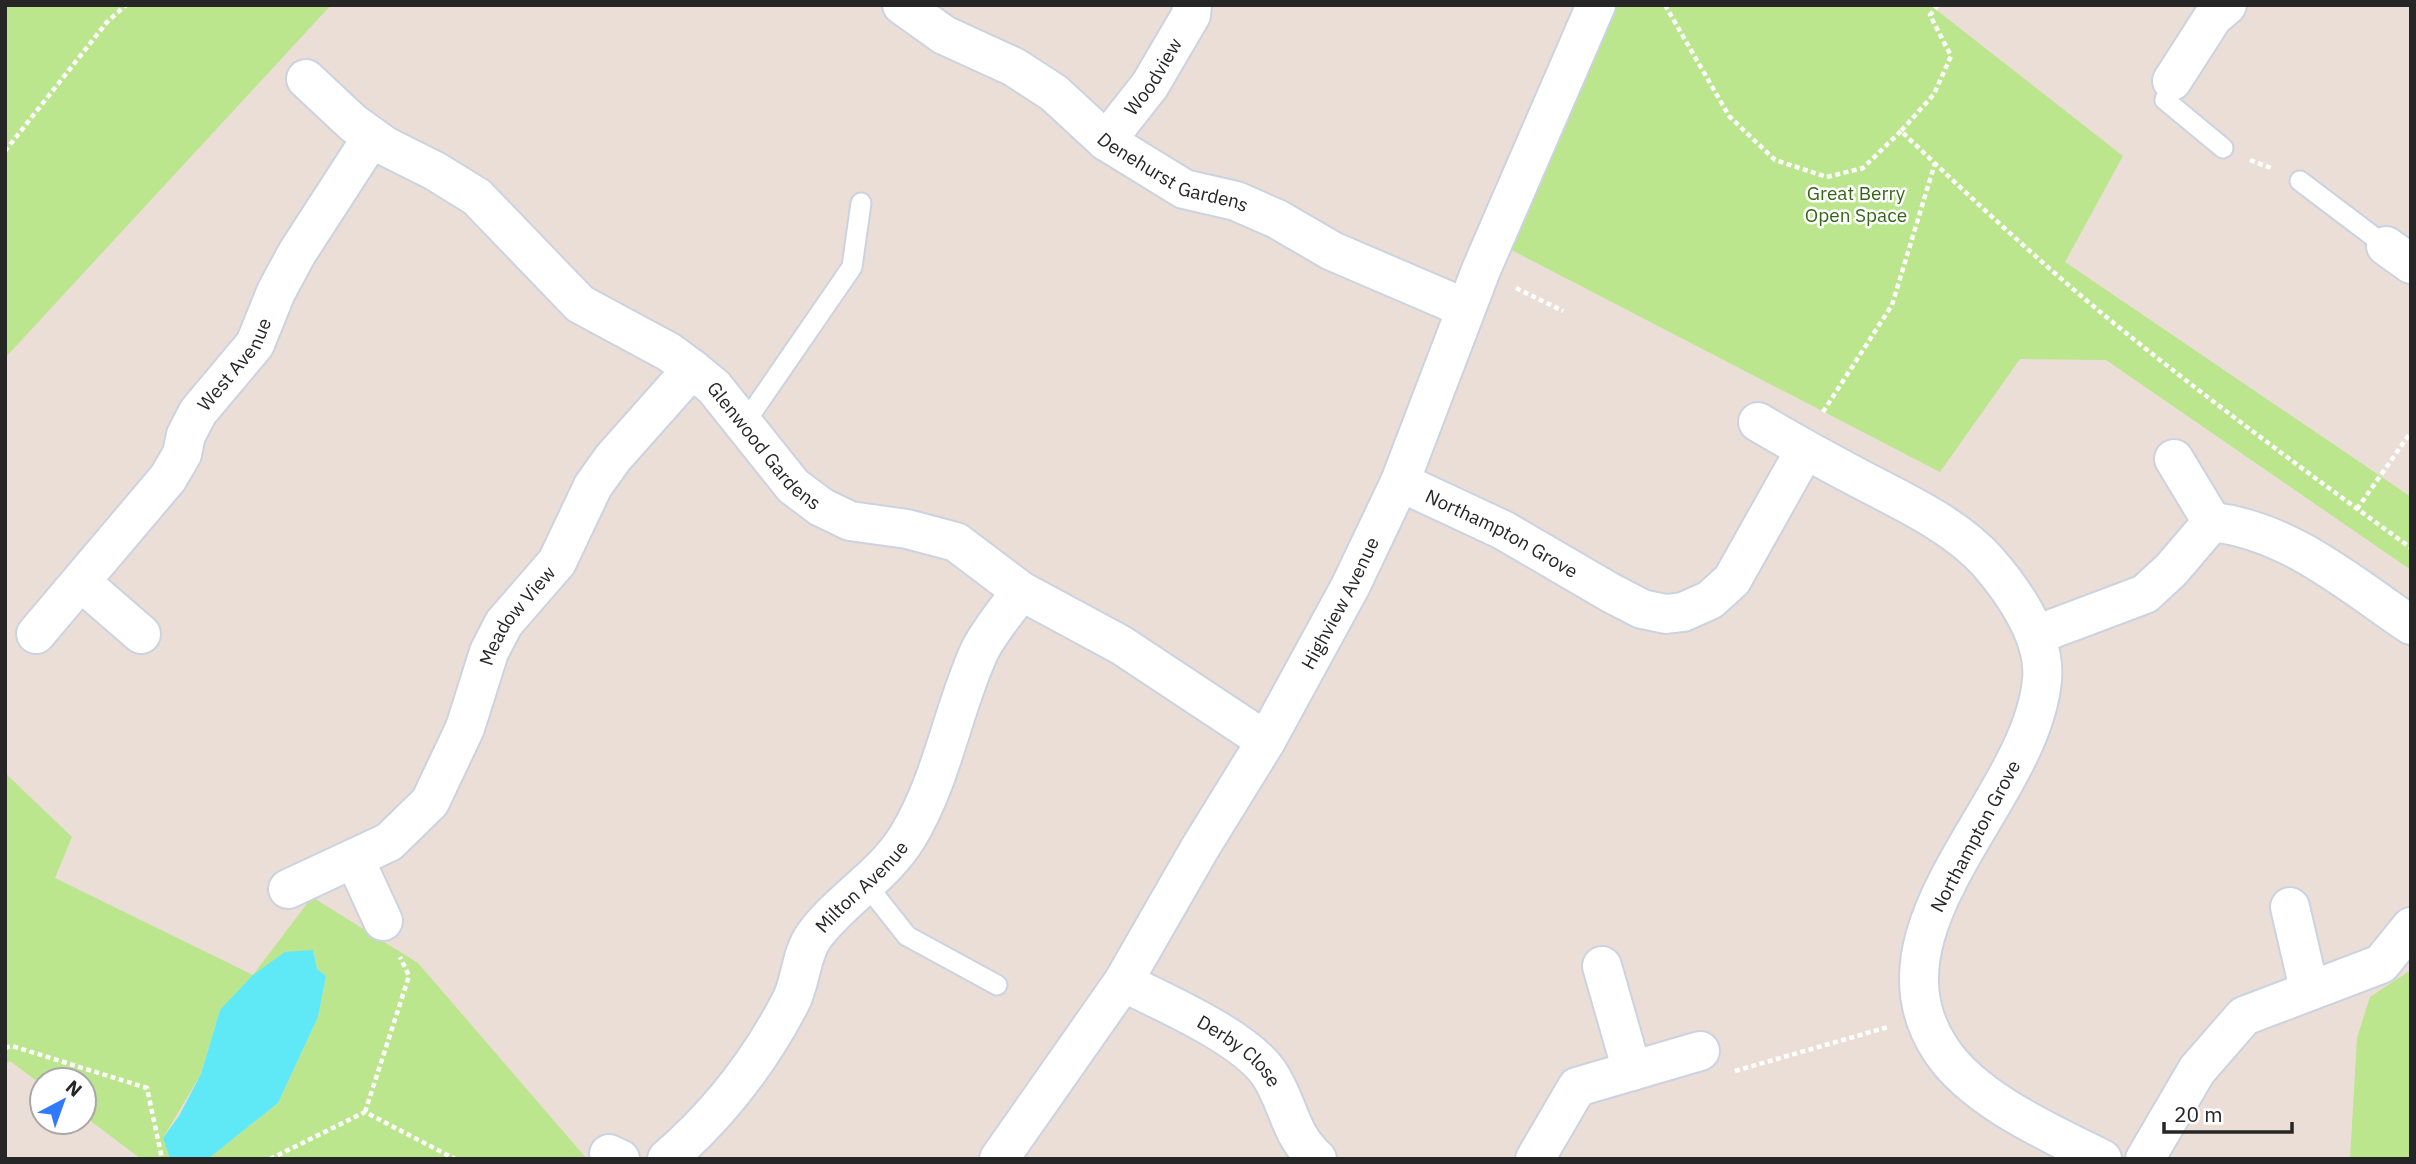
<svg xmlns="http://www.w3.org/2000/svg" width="2416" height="1164" font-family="'IBM Plex Sans',sans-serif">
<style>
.green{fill:#bbe68d}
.water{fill:#5fe9f6}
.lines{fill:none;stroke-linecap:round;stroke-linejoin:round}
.service-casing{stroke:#cbd3e1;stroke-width:23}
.minor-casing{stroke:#cbd3e1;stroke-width:42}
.path{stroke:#fff;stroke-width:4.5;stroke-dasharray:5 3.5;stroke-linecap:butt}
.service{stroke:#fff;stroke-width:19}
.minor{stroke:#fff;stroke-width:38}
.labels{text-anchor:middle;stroke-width:5;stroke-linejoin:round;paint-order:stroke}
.street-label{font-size:19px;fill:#262626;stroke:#fff}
.park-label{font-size:19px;fill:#336614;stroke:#fff}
</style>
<rect width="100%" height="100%" fill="#ebded6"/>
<g class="green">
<path d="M5,5H331L5,358Z"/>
<path d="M1596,5H1930L2123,156L2065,262L2411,497V570L2106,360L2020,359L1940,472L1494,241Z"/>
<path d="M5,773L72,837L55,878L253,975L312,897L418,963L587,1159H208L278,1103L318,1017L326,976L317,969L313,950L220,1010L201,1074L163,1138L170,1159H141L84,1116V1080H42V1085L10,1061L5,1065Z"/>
<path d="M2411,970V1159H2350L2357,1038L2370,997Z"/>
</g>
<path class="water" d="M313,950L317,969L326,976L318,1017L278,1103L208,1159H170L163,1138L179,1116L201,1074L220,1010L253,975L285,952Z"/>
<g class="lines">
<g class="service-casing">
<g id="service">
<path d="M2172,81L2165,100L2223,148"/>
<path d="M2300,181L2386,246"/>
<path d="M744,424L852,267L861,203"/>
<path d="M865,883L907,936L997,985"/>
</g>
</g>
<g class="minor-casing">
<g id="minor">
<path id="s1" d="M902,5L944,35L1014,67L1054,93L1106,141L1184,189L1236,201L1277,219L1332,251L1465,308"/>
<path id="s2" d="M306,79L353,123L385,146L435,171L477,197L580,304L669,352L692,369L714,387L793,486L821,507L850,521L907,529L956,542L1021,591L1121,645L1266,741"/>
<path d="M2172,81L2213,17L2227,5"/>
<path id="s3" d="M1106,141L1150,85L1191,15L1192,5"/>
<path d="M2386,246L2411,264"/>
<path d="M1758,422C1793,443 1828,462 1864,481C1906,503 1956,526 1988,562C2014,592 2046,638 2042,680C2031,801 1859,927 1941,1050C1974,1100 2050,1133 2102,1159"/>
<path d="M2174,459L2212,522"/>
<path id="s4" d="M1400,482L1503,530L1611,593L1642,609L1666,614L1683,612L1710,600L1732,580L1805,450"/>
<path d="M81,582L141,634"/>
<path id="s5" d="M36,634L168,478L182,454L186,435L198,412L255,344L276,292L297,253L372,137"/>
<path d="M2036,635L2145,594L2171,570L2212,522C2288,530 2349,583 2411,625"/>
<path d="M355,860L383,921"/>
<path id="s6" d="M288,889L389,842L430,802L465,728L489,652L504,623L557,562L593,486L613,458L692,369"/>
<path d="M2290,907L2309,989"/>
<path d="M1602,966L1632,1071"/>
<path id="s7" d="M1123,982C1163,1002 1242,1036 1268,1072C1289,1102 1288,1133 1317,1159"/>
<path d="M609,1154L620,1159"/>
<path id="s8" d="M667,1159C718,1115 760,1061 791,1001C801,981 801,954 814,936C841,899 884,876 908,836C942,780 952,712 979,652C989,631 1007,611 1021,591"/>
<path id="s9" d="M999,1159L1123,982L1200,848L1266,741L1350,587L1400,482L1481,270L1596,5"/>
<path d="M1535,1159L1577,1087L1700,1051"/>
<path d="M2145,1159L2197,1070L2244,1016L2381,964L2411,927"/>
</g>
</g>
<g class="path">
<path d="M1665,5L1729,116L1775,160L1827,177L1863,168L1901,131"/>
<path d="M1938,5L1930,15L1951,56L1934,94L1901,131C1975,202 2051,273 2131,337C2222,410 2316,479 2411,548"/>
<path d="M5,151L107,22L126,5"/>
<path d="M2250,160L2271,168"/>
<path d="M1516,288L1563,311"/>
<path d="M1823,412L1892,305L1935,163"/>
<path d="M2357,509L2411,432"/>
<path d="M5,1048L12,1046L147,1088L162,1159"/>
<path d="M1735,1071L1888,1027"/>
<path d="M365,1112L409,976L400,957"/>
<path d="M270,1159L365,1112L455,1159"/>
</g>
<use href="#service" class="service"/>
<use href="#minor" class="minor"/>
</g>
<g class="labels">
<g class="street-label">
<text dy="7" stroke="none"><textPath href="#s3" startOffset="80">Woodview</textPath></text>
<text dy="7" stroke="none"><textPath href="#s1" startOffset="322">Denehurst Gardens</textPath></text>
<text dy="7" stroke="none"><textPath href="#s5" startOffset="338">West Avenue</textPath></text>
<text dy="7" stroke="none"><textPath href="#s2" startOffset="593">Glenwood Gardens</textPath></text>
<text dy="7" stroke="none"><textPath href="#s4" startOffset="114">Northampton Grove</textPath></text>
<text dy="7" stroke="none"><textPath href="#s9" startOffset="653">Highview Avenue</textPath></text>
<text dy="7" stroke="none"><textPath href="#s6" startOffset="376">Meadow View</textPath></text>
<text transform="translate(1975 836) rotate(-62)" y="7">Northampton Grove</text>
<text dy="7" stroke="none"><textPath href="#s8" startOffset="340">Milton Avenue</textPath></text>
<text dy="7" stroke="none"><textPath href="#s7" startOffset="136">Derby Close</textPath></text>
</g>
<g class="park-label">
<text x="1856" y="200">Great Berry<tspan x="1856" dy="22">Open Space</tspan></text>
</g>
</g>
<rect width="2416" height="1164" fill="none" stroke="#262626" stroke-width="14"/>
<g transform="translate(63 1101) rotate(41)"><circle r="33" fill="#ffffff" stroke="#a8a8a8" stroke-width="2"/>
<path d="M0-5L12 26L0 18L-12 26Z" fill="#2f7aff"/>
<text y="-10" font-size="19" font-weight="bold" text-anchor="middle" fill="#262626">N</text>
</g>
<path d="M2164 1122v10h128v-10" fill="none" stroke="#262626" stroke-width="3.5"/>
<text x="2174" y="1122" font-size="21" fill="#262626" stroke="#ffffff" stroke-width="5" paint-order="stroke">20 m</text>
</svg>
